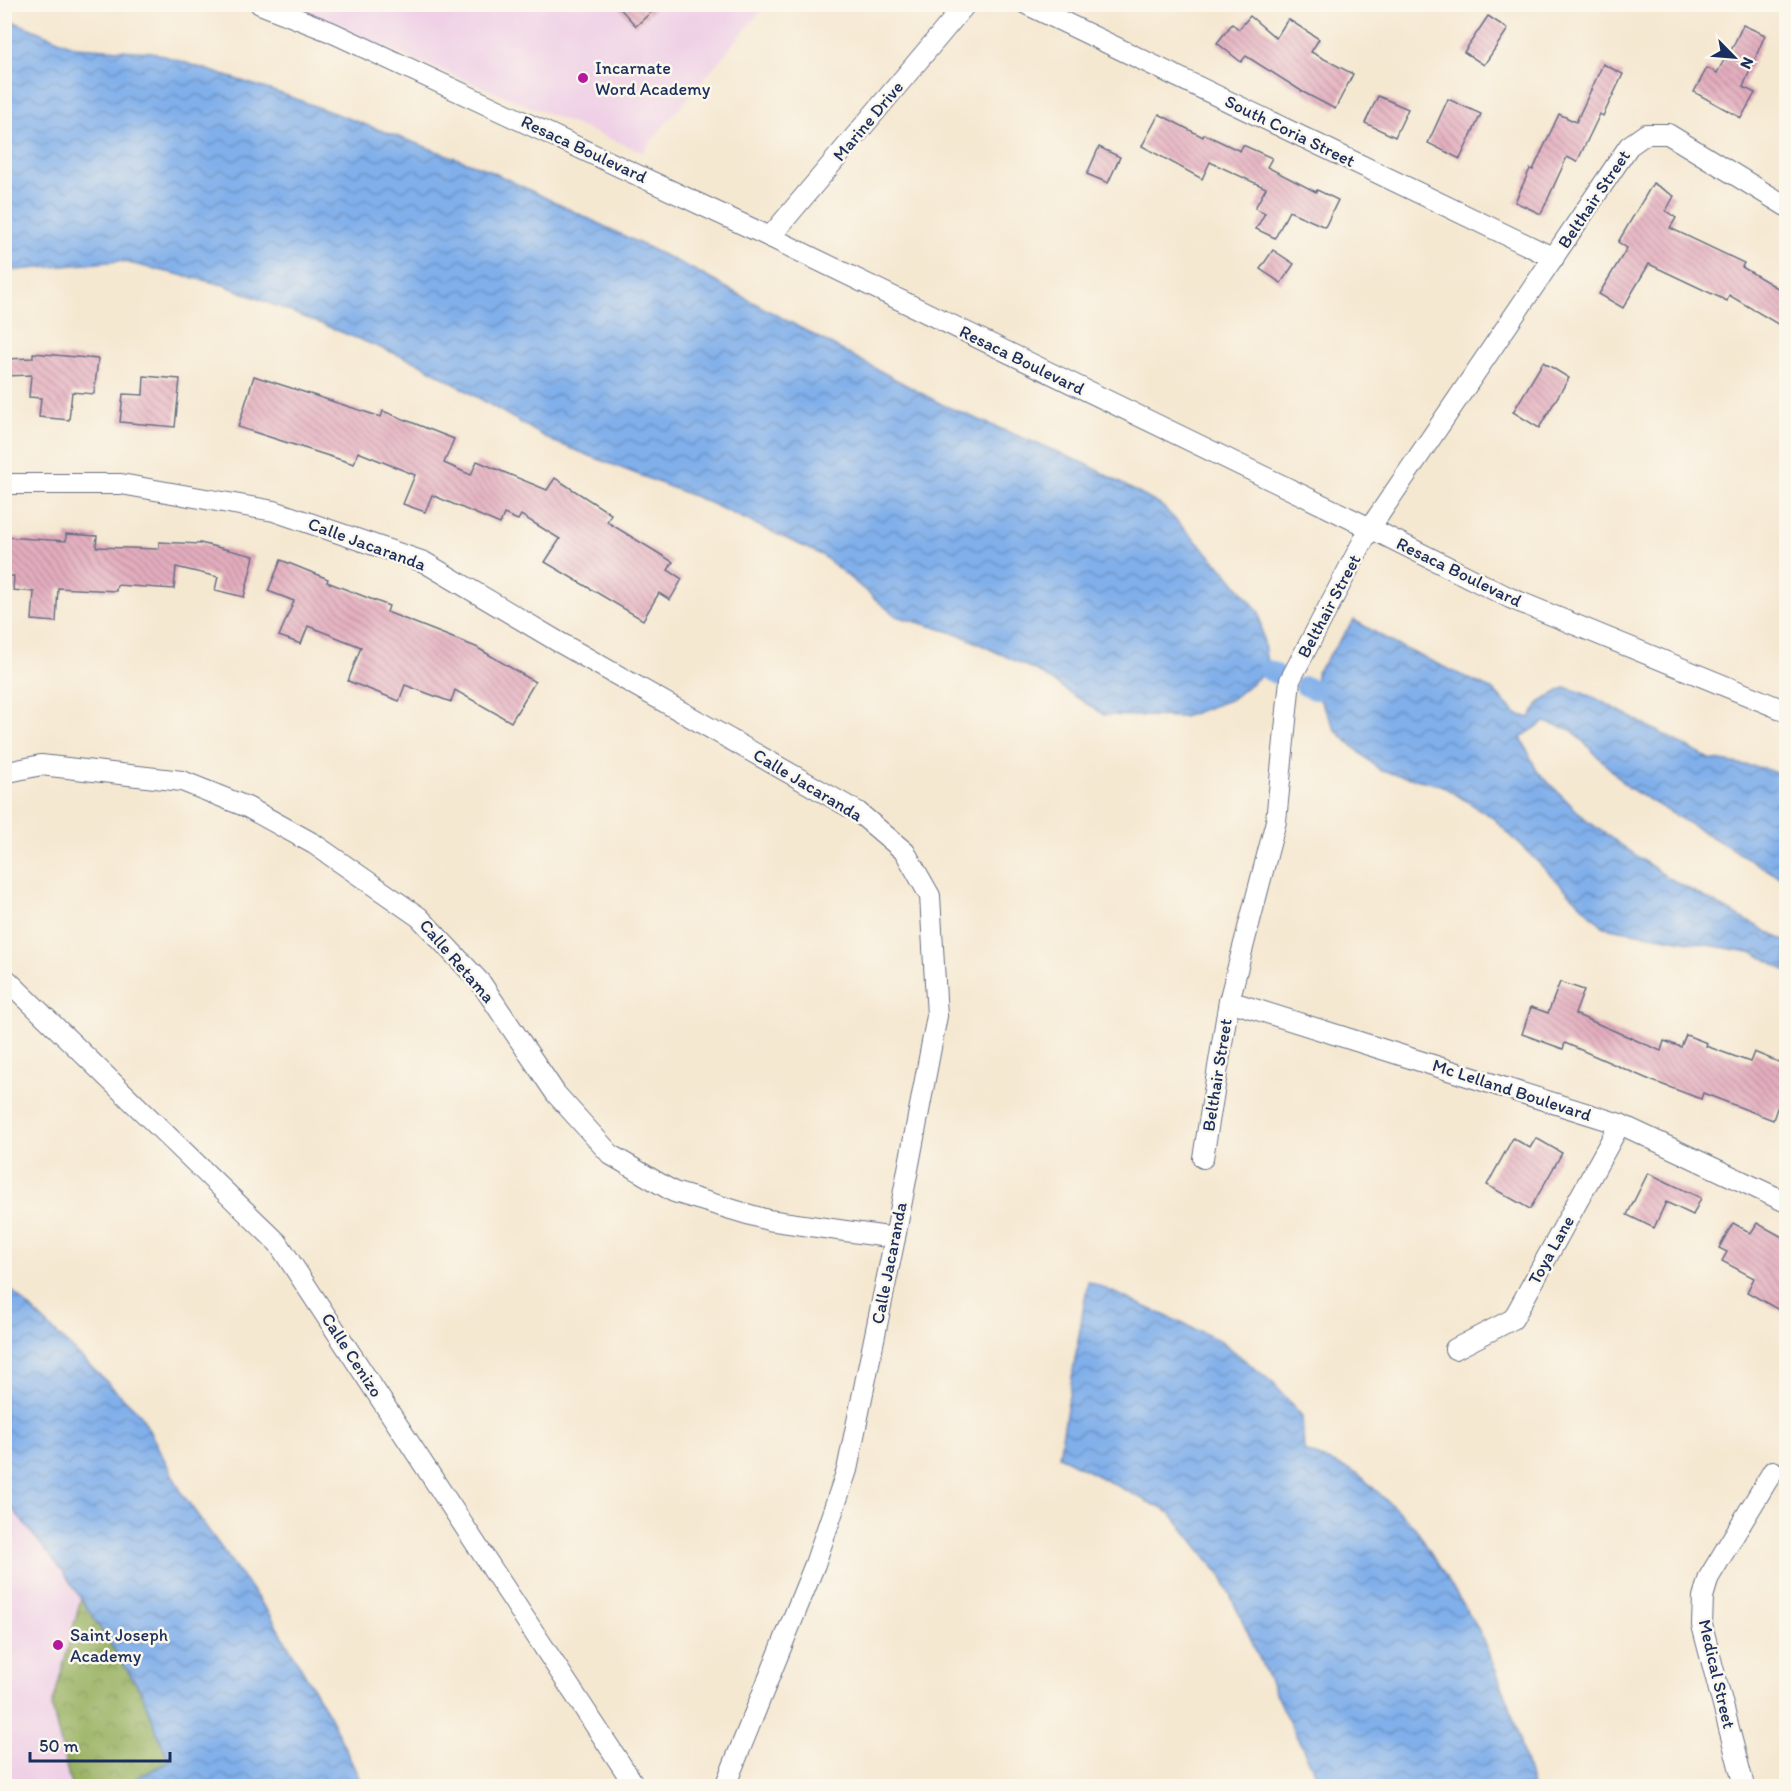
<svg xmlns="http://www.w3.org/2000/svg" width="1791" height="1791" font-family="Itim,sans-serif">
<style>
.built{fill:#efd0e6}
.forest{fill:url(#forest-crowns);stroke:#5a7061;stroke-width:1.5}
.water{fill:url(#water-waves);stroke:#4e6fa4;stroke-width:1.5}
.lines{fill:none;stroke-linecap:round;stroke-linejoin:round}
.canal{stroke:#80afea;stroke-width:20}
.building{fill:url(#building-back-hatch)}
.minor-casing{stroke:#677086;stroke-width:22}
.minor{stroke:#fff;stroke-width:20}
.poi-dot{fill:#b5179e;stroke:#fbf7ec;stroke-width:2}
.labels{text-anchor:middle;stroke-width:5;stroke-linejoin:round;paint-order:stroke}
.poi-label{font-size:18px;fill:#1b2f5e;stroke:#fbf7ec;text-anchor:start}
.street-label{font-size:18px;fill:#1b2f5e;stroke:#fbf7ec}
</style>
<defs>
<pattern id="forest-crowns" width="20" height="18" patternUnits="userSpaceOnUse" patternTransform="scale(1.5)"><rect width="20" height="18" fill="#9ab264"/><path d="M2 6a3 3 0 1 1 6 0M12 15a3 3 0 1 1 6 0" fill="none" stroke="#7d9156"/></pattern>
<pattern id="water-waves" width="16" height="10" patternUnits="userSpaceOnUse" patternTransform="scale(1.5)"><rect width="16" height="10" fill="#80afea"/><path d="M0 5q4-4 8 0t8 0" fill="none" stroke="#688fc1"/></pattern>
<pattern id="building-back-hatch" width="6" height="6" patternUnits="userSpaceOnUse" patternTransform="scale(1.5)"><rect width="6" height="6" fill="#e4adbe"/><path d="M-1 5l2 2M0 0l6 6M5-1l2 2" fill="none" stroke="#b88d9e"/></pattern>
</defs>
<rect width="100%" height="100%" fill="#fbf7ec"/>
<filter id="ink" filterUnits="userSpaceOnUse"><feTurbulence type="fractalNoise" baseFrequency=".0167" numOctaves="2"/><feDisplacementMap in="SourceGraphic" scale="12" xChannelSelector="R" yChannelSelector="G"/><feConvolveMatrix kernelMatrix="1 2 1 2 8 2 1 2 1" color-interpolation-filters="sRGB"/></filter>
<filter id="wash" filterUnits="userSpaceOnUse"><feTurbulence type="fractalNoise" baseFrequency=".008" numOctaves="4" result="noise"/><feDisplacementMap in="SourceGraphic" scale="24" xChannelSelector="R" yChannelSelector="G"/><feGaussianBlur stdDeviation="1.35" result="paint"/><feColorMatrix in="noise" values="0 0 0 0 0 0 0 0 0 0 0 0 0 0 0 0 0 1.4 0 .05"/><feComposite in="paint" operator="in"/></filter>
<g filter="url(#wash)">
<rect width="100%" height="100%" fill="#f5e8d1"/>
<g class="built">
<path d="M281,5H766L642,152Z"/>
<path d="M4,1500L65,1574L141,1692L121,1786H5Z"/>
</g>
<path class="forest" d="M81,1598L141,1692L169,1762L121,1786H71L52,1707Z"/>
<g class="water">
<path d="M5,18L75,47L152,52L285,95L488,170L690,268L943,405L1086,464L1162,506L1229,575L1259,612L1268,670L1232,699L1183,717L1104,715L1037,671L958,634L896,616L822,555L701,499L552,441L421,364L224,285L120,261L5,271Z"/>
<path d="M1354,620L1395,644L1493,690L1516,714L1530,718L1540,702L1566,687L1595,698L1709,759L1763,768L1786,777V881L1629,788L1572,730L1544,722L1521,737L1537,771L1587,821L1667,877L1786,942V971L1755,953L1604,927L1492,817L1441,785L1381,771L1336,731L1315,690L1316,674Z"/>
<path d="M1088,1281L1221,1341L1273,1383L1302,1416L1304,1451L1357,1473L1414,1526L1479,1630L1509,1703L1532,1786H1322L1282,1708L1222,1577L1172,1514L1059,1456Z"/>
<path d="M4,1283L141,1415L183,1495L272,1618L330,1717L363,1786H121L169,1762L141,1691L65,1574L5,1500Z"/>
</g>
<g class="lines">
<g class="canal">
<path d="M1268,670L1276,674"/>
<path d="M1305,686L1315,690"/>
</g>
</g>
<g id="blocks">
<g class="building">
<path d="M616,4H660L636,26Z"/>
<path d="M1250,16L1276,38L1288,19L1319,39L1311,52L1353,74L1335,109L1303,92L1246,56L1241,62L1217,43L1232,24L1239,29Z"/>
<path d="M1488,16L1508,29L1484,65L1464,52Z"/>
<path d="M1743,25L1765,35L1743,87L1755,93L1741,118L1694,92L1707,68L1717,73L1724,60L1726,61Z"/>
<path d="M1603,64L1623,74L1603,116L1600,114L1577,162L1567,157L1541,214L1515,202L1530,169L1533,170L1559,114L1576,122Z"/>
<path d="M1378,96L1408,109L1395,137L1365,123Z"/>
<path d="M1448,99L1481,114L1460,159L1428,143Z"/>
<path d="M1159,114L1203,137L1204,134L1240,151L1243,145L1272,158L1267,167L1316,192L1317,190L1338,200L1325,227L1289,211L1275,238L1256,229L1265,213L1255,208L1266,188L1210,162L1202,179L1142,146Z"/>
<path d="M1099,147L1120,157L1108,183L1087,174Z"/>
<path d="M1653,183L1674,196L1666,211L1676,218L1670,228L1744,263L1742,267L1786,293V329L1729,295L1727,301L1649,264L1623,308L1599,294L1627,248L1618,242Z"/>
<path d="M1273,250L1294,264L1281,283L1260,269Z"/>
<path d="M33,353L98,359L94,394L72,392L69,420L39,417L41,398L29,397L31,375L4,376V359L33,358Z"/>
<path d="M1543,362L1569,378L1539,428L1513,412Z"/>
<path d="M144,376L180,379L175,427L120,422L123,394L143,395Z"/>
<path d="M254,376L381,417L383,411L454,439L444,463L471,475L477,461L547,490L555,478L611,514L607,522L673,562L668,570L682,579L670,600L659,593L643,620L545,562L560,539L521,515L518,520L504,514L500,524L432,495L425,512L403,504L415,475L358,452L354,464L238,427Z"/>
<path d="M66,534L97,536L96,547L159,549V542L200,544V543L254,556L244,597L215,590L218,577L176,567L174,589L117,585L116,591L58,588L56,622L32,620L34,592L13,590L14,576H4V537L66,541Z"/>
<path d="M281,560L328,579L327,582L389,606L387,612L476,647L535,682L511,722L455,690L451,702L405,685L399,701L348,681L361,647L308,626L301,644L279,636L294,601L268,591Z"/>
<path d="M1560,982L1584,990L1575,1014L1661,1051L1664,1041L1681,1047L1686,1035L1707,1043L1706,1046L1750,1062L1754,1052L1786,1065V1112L1777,1108L1773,1120L1703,1093L1701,1099L1650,1080L1565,1043L1563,1049L1522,1034L1531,1007L1548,1013Z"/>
<path d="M1513,1138L1530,1148L1536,1138L1562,1153L1530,1209L1487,1185Z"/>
<path d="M1648,1173L1701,1198L1693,1215L1666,1202L1654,1228L1627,1215Z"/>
<path d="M1733,1223L1751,1233L1757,1223L1786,1239V1314L1747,1292L1754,1278L1722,1261L1727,1252L1719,1248Z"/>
</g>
</g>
</g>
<g filter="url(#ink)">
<use href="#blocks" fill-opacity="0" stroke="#677086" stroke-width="1.5"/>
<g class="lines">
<g class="minor-casing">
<g id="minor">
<path d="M260,4L331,32L770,237L1370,528L1510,598L1786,711"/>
<path d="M1026,4L1554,258"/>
<path d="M770,237L966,4"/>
<path d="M4,484H121L274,511L424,562L557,641L858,812L905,852L930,896L937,1016L895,1238L847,1470L815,1564L725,1786"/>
<path d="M4,773L41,765L182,781L247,807L314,844L419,917L481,983L556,1094L611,1155L674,1192L747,1214L768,1220L895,1238"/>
<path d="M4,977L278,1243L635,1786"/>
<path d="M1229,1001L1620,1124L1786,1202"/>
<path d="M1203,1158L1229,1001L1276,821L1290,680L1370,528L1629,146L1646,134H1668L1786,206"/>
<path d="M1455,1349L1513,1319L1620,1124"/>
<path d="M1744,1786L1702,1625L1703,1597L1709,1577L1773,1471"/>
</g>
</g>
<use href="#minor" class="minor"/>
</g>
</g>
<g class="poi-dot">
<circle cx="583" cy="78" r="6"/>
<circle cx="58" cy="1645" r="6"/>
</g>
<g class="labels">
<g class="poi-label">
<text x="595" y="74">Incarnate<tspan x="595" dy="21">Word Academy</tspan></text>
<text x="70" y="1641">Saint Joseph<tspan x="70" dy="21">Academy</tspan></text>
</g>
<g class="street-label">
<text transform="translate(868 121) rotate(-50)" y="6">Marine Drive</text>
<text transform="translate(1290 131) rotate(26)" y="6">South Coria Street</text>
<text transform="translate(584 149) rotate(25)" y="6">Resaca Boulevard</text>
<text transform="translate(1594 199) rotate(-56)" y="6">Belthair Street</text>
<text transform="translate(1022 360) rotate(26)" y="6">Resaca Boulevard</text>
<text transform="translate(367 544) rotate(20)" y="6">Calle Jacaranda</text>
<text transform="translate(1459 572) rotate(26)" y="6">Resaca Boulevard</text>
<text transform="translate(1329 606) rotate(-62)" y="6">Belthair Street</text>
<text transform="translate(808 785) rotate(31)" y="6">Calle Jacaranda</text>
<text transform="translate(457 961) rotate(49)" y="6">Calle Retama</text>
<text transform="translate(1217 1075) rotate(-81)" y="6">Belthair Street</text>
<text transform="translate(1512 1090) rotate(18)" y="6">Mc Lelland Boulevard</text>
<text transform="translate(1551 1250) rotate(-61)" y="6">Toya Lane</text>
<text transform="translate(889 1263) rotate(-79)" y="6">Calle Jacaranda</text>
<text transform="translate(352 1355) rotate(57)" y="6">Calle Cenizo</text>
<text transform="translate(1717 1674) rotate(77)" y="6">Medical Street</text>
</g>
</g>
<rect width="1791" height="1791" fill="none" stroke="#fbf7ec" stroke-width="24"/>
<g transform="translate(1734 57) rotate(115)" stroke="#fbf7ec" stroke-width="4.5" paint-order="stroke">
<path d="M0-4.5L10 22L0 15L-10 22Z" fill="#1b2f5e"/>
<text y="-9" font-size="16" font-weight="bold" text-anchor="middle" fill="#1b2f5e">N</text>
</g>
<path d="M30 1752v9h140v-9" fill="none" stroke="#1b2f5e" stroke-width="3"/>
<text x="39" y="1752" font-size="18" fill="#1b2f5e" stroke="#fbf7ec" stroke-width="4.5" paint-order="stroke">50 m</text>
</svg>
